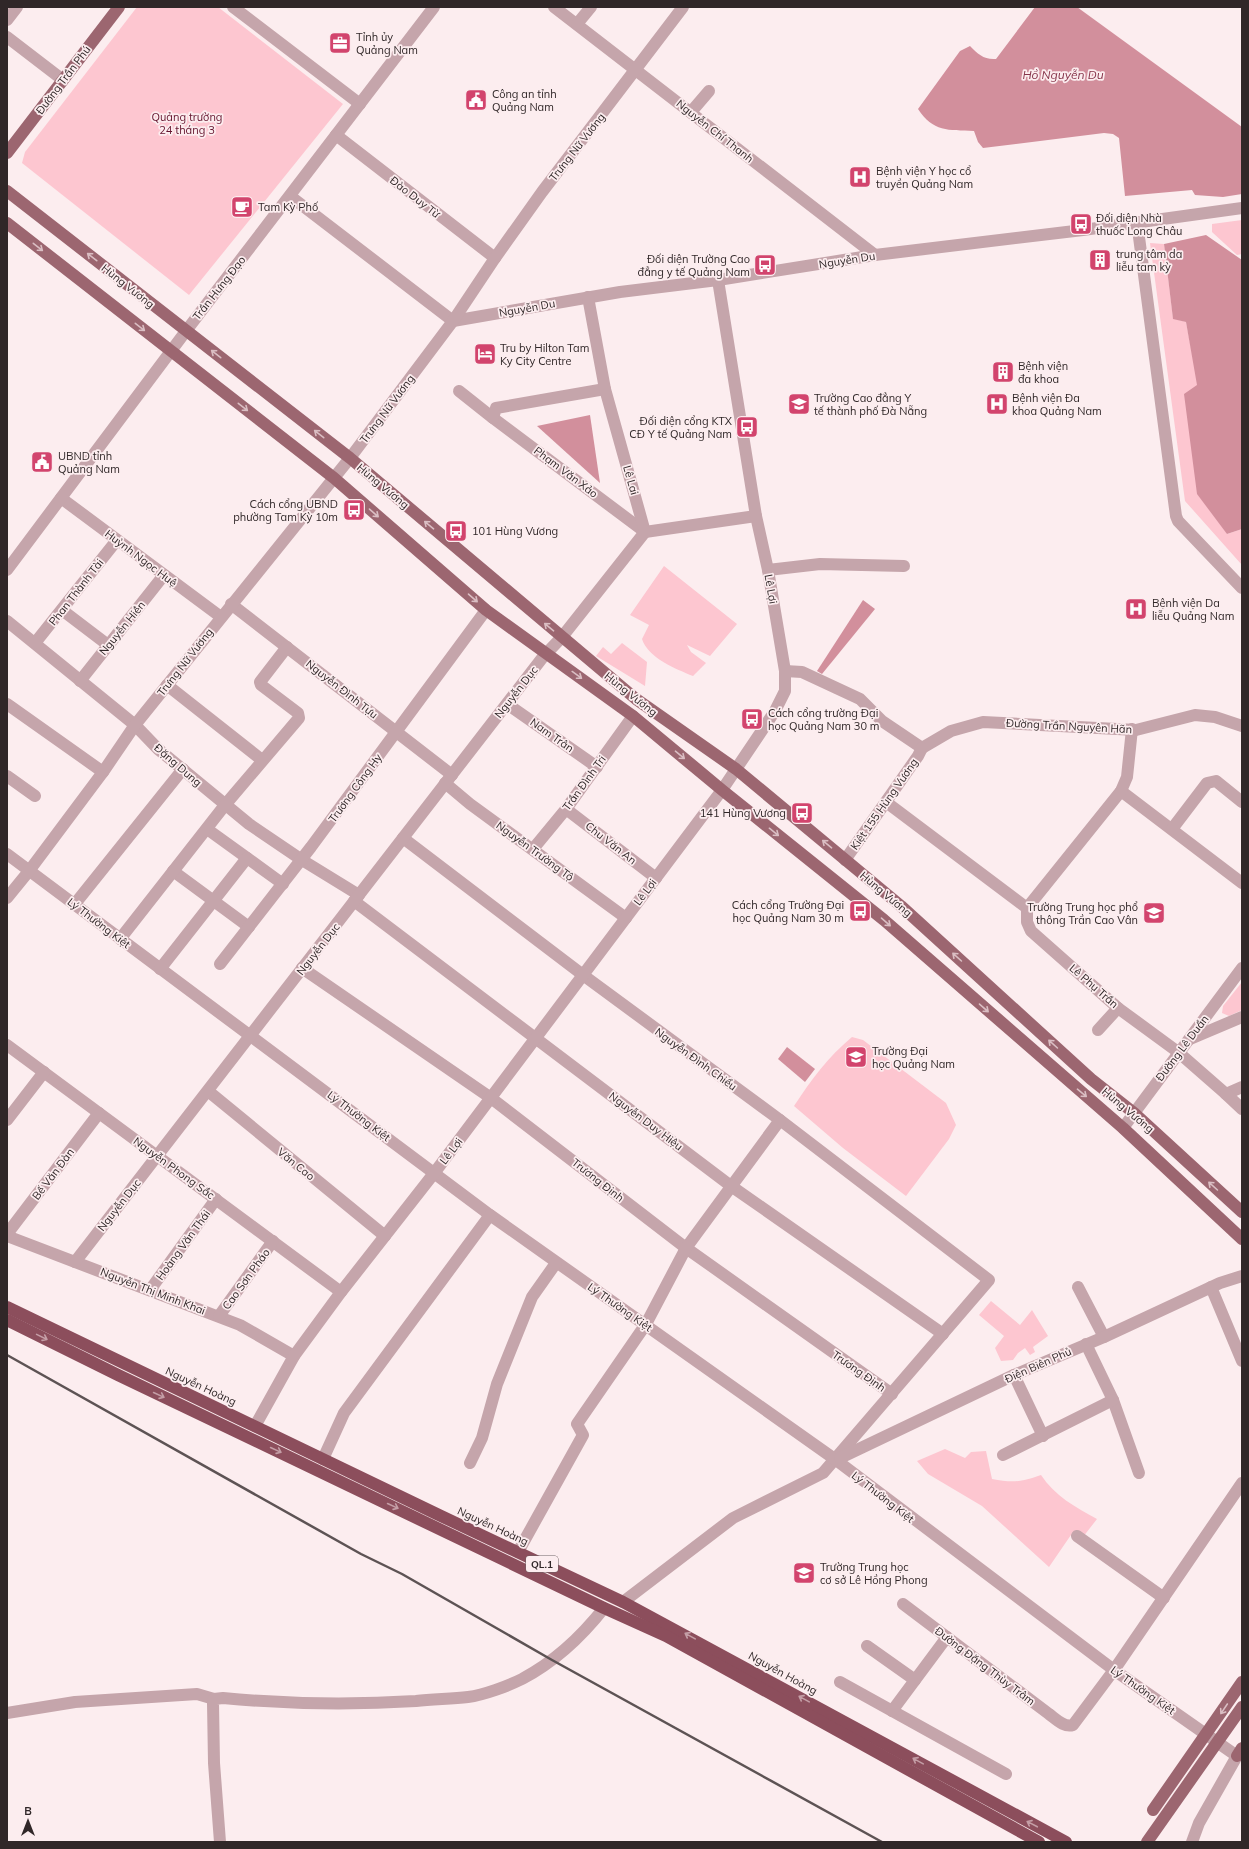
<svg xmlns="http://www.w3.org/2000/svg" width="1249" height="1849" font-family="Mulish,sans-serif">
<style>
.green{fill:#fdc6d0}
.water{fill:#d28f9c}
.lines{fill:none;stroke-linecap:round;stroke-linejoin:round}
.minor{stroke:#c5a5ab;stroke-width:12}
.major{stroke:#9c6670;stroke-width:12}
.highway{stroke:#8c4e5c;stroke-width:12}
.rail{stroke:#5d5354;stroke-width:2.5}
.major-bridge{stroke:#9c6670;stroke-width:12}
.oneway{stroke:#dabec3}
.oneway2{stroke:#c49ea6}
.labels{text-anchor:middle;stroke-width:3.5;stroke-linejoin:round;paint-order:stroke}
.shield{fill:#fcedef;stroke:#6d6264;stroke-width:1}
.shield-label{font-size:10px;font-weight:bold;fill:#302728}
.poi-label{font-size:11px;fill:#302728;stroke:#fcedef;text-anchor:start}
.street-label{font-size:11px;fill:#302728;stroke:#fcedef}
.park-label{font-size:11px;fill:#64142e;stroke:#fcedef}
.water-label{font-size:12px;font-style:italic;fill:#86344a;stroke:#fcedef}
</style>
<rect width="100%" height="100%" fill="#fcedef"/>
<g class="green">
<path d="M137,7H218L343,104L189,295L22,163L25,152Z"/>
<path d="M1242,220V254L1237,255L1212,232V224Z"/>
<path d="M1150,243L1164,244L1173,318L1186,322L1227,534L1242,529V565L1185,501Z"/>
<path d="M664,566L737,624L710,656L687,645L691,652L706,663L693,676C676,669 648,658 642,639L649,625L630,615Z"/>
<path d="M622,643L647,662L645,686L596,656L603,647L611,654Z"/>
<path d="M1242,982V1010L1229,1016L1222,1013L1223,1006Z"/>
<path d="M852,1037L863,1040L946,1103L956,1125L949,1139L906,1196L843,1148L794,1106C811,1080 828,1057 852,1037Z"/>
<path d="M991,1301L1020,1325L1032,1310L1048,1336L1033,1347L1035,1352L1030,1355L1025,1348L1018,1353L1013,1360L1001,1361L995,1348L1004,1336L979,1315Z"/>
<path d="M945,1449L965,1458L971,1452L986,1451L992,1479C1013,1483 1021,1482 1041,1475C1055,1496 1075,1507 1097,1519L1083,1537L1073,1532L1049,1567L982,1506L928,1474L917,1461Z"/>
</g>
<g class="water">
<path d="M1035,7H1077L1242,127V194L1223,197L1195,195L1192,190L1125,196L1119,138L1113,134L1104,133L983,148L978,142L974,131C948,130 933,132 918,109L960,51L970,46C978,54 984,60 996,59Z"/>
<path d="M1206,235L1242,260V529L1227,534L1197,494L1184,394L1197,385L1186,322L1173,319L1164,244Z"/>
<path d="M590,415L600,483L537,426Z"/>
<path d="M863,600L875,609L822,674L817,671Z"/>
<path d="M787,1047L815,1069L805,1082L778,1059Z"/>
</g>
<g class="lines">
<g class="minor">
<path d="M233,7L360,104"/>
<path d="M554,7L875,255"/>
<path d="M7,20L17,7"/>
<path d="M577,24L591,7"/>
<path d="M7,37L63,80"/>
<path d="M691,112L709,91"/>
<path d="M336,135L495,258"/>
<path d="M290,196L453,321"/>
<path d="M1137,222L1176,516L1178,521L1242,588"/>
<path d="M453,321L620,292L718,280L875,255L1083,230L1242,208"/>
<path d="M605,389L496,408L493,418L645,532L756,516"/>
<path d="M459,391L493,418"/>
<path d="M61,498L221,617"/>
<path d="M7,570L186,331L434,7"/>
<path d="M768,570L820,564L904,566"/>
<path d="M231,604L452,775"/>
<path d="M62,610L108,645"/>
<path d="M7,621L135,725L158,749L249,824L302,860L359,895"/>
<path d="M35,643L117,540"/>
<path d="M785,671L802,672L860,699L882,721L922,748"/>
<path d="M80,681L164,575"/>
<path d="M167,685L262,760"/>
<path d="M7,704L103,772"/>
<path d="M507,704L597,767"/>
<path d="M922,748L951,731L983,722L1136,730L1195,715L1215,717L1242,726"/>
<path d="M7,776L35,796"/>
<path d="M445,783L470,804L626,918"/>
<path d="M1121,791L1242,883"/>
<path d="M886,802L1027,908"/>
<path d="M566,809L656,878"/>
<path d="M207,829L283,884"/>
<path d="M1172,829L1207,783L1216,781L1242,802"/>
<path d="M403,838L583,975L780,1120L989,1280L823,1473L733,1518L623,1602"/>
<path d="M533,849L566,809L633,716"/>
<path d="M7,854L490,1215L836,1460L1114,1670L1237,1756L1199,1823L1192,1842"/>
<path d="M845,860L918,756L922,748"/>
<path d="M173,871L249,927"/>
<path d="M7,898L29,871L103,772L135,725L350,458L453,321L495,258L542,192L683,7"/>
<path d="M354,901L731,1186L943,1334"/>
<path d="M74,905L183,769"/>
<path d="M1027,908V922L1031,931L1118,1008L1178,1052L1226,1094L1242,1087"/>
<path d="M1027,908L1121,791L1127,777L1132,729"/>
<path d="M120,939L225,805L299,718L298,713L261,685L260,682L287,647"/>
<path d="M220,964L311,847L486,610"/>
<path d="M302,968L491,1098L686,1248L892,1394"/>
<path d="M160,969L247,858"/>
<path d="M1098,1030L1118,1008"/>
<path d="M1190,1039L1242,1017"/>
<path d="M7,1045L341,1292"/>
<path d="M208,1091L385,1236"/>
<path d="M1226,1094L1242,1109"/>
<path d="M7,1120L44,1072"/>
<path d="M1123,1128L1242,968"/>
<path d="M7,1234L99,1113"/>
<path d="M7,1236L240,1325L294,1356"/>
<path d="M75,1262L543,657L562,637L645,532L605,389L588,297"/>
<path d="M1078,1287L1104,1337"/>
<path d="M1211,1287L1242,1361"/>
<path d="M150,1290L216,1199"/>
<path d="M219,1316L273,1241"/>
<path d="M1086,1344L1113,1400L1139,1473"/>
<path d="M1014,1375L1043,1436"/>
<path d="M255,1426L294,1356L341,1292L435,1172L722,790L775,711L785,691V671L768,570L756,516L718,280"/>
<path d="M1003,1455L1113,1400"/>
<path d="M840,1458L1014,1375L1104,1337L1220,1283L1242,1276"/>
<path d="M323,1459L344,1413L490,1215"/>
<path d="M470,1463L482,1438L497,1384L532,1297L556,1263"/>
<path d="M1077,1536L1164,1598"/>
<path d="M518,1552L583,1435L577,1424L646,1324L686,1248L780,1120"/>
<path d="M903,1604L1049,1714C1056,1719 1064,1728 1073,1725L1114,1670L1242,1483"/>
<path d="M867,1646L915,1680"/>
<path d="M840,1682L1006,1774"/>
<path d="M892,1711L947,1637"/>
<path d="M7,1713L75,1702L197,1694L214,1699"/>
<path d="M220,1842L214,1763L213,1703L214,1699L223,1698C287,1704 351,1705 416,1701C433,1699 451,1699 468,1697C484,1695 508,1686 522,1679C554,1662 582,1636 604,1608"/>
</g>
<g class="major">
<path d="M7,153L119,7"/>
<path d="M7,191L350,458L636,699L736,769L901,906L1091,1079L1134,1113L1242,1212"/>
<path d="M7,223L334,478L486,610L633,716L722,790L884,920L1123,1128L1242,1239"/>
<path d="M1237,1756L1242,1748"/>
<path d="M1153,1810L1242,1682"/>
</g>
<g class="highway">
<path d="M7,1307L441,1516L623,1602L1066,1842"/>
<path d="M7,1320L118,1375L604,1608L666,1636L1039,1842"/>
</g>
<path class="rail" d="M7,1355L361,1554L402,1574L552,1660L882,1842"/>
<path class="major-bridge" d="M1147,1842L1242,1707"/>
</g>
<defs><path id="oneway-shaft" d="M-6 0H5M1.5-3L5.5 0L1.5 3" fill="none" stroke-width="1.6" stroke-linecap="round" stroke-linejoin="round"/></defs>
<g class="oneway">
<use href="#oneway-shaft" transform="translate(38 247) rotate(38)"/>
<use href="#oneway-shaft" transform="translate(92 257) rotate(-142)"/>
<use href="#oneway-shaft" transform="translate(140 327) rotate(38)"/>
<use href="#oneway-shaft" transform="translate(216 354) rotate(-142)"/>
<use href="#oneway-shaft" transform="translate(243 407) rotate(38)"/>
<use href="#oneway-shaft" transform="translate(319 434) rotate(-142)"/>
<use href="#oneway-shaft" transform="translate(374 513) rotate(41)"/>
<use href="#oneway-shaft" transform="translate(429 525) rotate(-140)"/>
<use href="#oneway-shaft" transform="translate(473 598) rotate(41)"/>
<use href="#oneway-shaft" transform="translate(549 627) rotate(-140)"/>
<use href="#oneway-shaft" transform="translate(577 675) rotate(36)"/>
<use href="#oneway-shaft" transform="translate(680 755) rotate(40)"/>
<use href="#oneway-shaft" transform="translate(774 832) rotate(39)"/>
<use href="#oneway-shaft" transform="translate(827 844) rotate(-140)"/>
<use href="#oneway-shaft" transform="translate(886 922) rotate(41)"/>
<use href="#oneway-shaft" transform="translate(957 957) rotate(-138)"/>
<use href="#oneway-shaft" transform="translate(984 1008) rotate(41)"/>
<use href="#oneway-shaft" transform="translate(1053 1044) rotate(-138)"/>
<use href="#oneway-shaft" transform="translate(1082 1093) rotate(40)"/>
<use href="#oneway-shaft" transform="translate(1213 1186) rotate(-138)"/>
<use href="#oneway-shaft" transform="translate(1224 1709) rotate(124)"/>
</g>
<g class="oneway2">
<use href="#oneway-shaft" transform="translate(42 1337) rotate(26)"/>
<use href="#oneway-shaft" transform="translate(159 1395) rotate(25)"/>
<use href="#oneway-shaft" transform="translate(276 1450) rotate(25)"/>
<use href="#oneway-shaft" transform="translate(393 1506) rotate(25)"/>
<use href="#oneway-shaft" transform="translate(690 1636) rotate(-151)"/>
<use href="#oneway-shaft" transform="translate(804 1699) rotate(-151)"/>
<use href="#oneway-shaft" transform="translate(918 1761) rotate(-151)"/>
<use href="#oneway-shaft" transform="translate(1032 1824) rotate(-152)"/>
</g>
<defs>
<g id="office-square" transform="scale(1.15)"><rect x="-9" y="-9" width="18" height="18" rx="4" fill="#d2446d" stroke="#fcedef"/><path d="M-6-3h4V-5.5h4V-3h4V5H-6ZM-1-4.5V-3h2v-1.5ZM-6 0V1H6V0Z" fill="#fff"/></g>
<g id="civic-square" transform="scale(1.15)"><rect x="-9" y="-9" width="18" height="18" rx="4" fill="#d2446d" stroke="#fcedef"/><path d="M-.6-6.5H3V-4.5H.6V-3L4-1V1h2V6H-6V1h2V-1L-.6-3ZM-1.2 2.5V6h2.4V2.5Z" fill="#fff"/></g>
<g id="hospital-square" transform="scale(1.15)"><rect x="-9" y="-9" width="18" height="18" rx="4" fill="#d2446d" stroke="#fcedef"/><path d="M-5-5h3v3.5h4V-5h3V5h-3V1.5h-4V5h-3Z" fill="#fff"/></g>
<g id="cafe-square" transform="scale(1.15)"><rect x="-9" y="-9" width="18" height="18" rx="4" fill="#d2446d" stroke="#fcedef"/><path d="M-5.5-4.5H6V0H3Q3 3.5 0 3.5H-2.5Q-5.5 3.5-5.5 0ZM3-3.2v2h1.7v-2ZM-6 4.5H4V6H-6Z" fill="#fff"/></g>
<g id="bus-square" transform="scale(1.15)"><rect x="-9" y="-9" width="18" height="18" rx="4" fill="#d2446d" stroke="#fcedef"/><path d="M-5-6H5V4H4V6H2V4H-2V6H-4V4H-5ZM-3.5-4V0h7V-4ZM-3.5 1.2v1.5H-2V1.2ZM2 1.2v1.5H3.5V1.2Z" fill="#fff"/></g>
<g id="building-square" transform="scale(1.15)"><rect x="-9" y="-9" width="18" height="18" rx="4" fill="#d2446d" stroke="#fcedef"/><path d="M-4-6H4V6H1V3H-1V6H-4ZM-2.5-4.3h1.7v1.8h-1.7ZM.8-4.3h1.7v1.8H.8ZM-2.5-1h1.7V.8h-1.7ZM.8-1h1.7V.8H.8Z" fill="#fff"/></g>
<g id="hotel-square" transform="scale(1.15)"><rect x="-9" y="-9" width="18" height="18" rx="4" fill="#d2446d" stroke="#fcedef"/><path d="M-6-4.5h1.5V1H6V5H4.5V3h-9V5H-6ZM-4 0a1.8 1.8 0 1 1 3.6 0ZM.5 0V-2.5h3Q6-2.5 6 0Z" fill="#fff"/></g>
<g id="school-square" transform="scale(1.15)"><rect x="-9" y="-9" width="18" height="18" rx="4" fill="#d2446d" stroke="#fcedef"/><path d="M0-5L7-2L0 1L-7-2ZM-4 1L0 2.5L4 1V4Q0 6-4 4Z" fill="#fff"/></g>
<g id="university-square" transform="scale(1.15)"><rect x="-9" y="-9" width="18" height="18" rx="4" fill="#d2446d" stroke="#fcedef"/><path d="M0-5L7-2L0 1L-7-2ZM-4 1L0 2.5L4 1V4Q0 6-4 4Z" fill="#fff"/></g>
</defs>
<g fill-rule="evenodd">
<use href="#office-square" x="340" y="43"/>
<use href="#civic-square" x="476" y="100"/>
<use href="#hospital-square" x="860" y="177"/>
<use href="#cafe-square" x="242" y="207"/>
<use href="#bus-square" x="1081" y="224"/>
<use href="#building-square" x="1100" y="260"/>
<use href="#bus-square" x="765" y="265"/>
<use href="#hotel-square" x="485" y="354"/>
<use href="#building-square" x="1003" y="372"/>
<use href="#school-square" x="799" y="404"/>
<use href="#hospital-square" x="997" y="404"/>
<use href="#bus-square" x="747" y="427"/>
<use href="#civic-square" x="42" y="462"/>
<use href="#bus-square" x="354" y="510"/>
<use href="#bus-square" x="456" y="531"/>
<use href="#hospital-square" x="1136" y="609"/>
<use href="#bus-square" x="752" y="719"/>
<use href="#bus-square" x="802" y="813"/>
<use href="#bus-square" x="860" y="911"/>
<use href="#school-square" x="1154" y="913"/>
<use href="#university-square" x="856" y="1057"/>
<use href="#school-square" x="804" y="1573"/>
</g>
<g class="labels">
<rect class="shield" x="526" y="1556" width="32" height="16" rx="3"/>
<g class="shield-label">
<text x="542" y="1568">QL.1</text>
</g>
<g class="poi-label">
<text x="356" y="41">Tỉnh ủy<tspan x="356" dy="13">Quảng Nam</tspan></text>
<text x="492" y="98">Công an tỉnh<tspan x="492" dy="13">Quảng Nam</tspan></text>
<text x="876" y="175">Bệnh viện Y học cổ<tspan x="876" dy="13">truyền Quảng Nam</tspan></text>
<text x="258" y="211">Tam Kỳ Phố</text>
<text x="1096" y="222">Đối diện Nhà<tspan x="1096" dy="13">thuốc Long Châu</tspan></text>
<text x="1116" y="258">trung tâm da<tspan x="1116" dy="13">liễu tam kỳ</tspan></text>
<text x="750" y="263" text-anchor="end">Đối diện Trường Cao<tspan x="750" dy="13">đẳng y tế Quảng Nam</tspan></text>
<text x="500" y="352">Tru by Hilton Tam<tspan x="500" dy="13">Ky City Centre</tspan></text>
<text x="1018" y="370">Bệnh viện<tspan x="1018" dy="13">đa khoa</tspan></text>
<text x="814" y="402">Trường Cao đẳng Y<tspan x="814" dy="13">tế thành phố Đà Nẵng</tspan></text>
<text x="1012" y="402">Bệnh viện Đa<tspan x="1012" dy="13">khoa Quảng Nam</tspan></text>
<text x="732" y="425" text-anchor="end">Đối diện cổng KTX<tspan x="732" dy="13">CĐ Y tế Quảng Nam</tspan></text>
<text x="58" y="460">UBND tỉnh<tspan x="58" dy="13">Quảng Nam</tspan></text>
<text x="338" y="508" text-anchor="end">Cách cổng UBND<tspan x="338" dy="13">phường Tam Kỳ 10m</tspan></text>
<text x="472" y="535">101 Hùng Vương</text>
<text x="1152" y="607">Bệnh viện Da<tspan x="1152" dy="13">liễu Quảng Nam</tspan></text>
<text x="768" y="717">Cách cổng trường Đại<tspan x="768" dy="13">học Quảng Nam 30 m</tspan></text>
<text x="786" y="817" text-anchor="end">141 Hùng Vương</text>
<text x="844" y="909" text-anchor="end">Cách cổng Trường Đại<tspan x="844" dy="13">học Quảng Nam 30 m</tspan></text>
<text x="1138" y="911" text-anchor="end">Trường Trung học phổ<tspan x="1138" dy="13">thông Trần Cao Vân</tspan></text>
<text x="872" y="1055">Trường Đại<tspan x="872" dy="13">học Quảng Nam</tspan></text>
<text x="820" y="1571">Trường Trung học<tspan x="820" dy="13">cơ sở Lê Hồng Phong</tspan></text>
</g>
<g class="street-label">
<text transform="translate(63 80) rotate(-53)" y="4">Đường Trần Phú</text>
<text transform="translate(715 131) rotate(38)" y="4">Nguyễn Chí Thanh</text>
<text transform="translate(577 147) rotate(-52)" y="4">Trưng Nữ Vương</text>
<text transform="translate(415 197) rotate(38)" y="4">Đào Duy Từ</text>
<text transform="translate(847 260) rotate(-9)" y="4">Nguyễn Du</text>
<text transform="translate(128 286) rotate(38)" y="4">Hùng Vương</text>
<text transform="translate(219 288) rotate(-52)" y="4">Trần Hưng Đạo</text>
<text transform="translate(527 308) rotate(-10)" y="4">Nguyễn Du</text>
<text transform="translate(387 409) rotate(-53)" y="4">Trưng Nữ Vương</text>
<text transform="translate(566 472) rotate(37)" y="4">Phạm Văn Xảo</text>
<text transform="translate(631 480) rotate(74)" y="4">Lê Lai</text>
<text transform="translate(383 486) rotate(40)" y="4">Hùng Vương</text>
<text transform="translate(141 558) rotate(37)" y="4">Huỳnh Ngọc Huệ</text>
<text transform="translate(771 589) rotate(80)" y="4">Lê Lợi</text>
<text transform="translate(76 592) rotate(-52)" y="4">Phan Thành Tài</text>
<text transform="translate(122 628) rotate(-51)" y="4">Nguyễn Hiền</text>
<text transform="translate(185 662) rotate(-52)" y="4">Trưng Nữ Vương</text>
<text transform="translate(342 689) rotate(38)" y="4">Nguyễn Đình Tựu</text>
<text transform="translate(516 692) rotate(-52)" y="4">Nguyễn Dục</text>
<text transform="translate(631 694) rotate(38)" y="4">Hùng Vương</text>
<text transform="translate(1069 726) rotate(3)" y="4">Đường Trần Nguyên Hãn</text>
<text transform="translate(552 735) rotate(35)" y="4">Nam Trân</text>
<text transform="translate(178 765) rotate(41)" y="4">Đặng Dung</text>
<text transform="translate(584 783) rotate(-54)" y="4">Trần Đình Tri</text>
<text transform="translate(355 788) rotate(-54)" y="4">Trương Công Hy</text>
<text transform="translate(884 804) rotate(-55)" y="4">Kiệt 155 Hùng Vương</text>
<text transform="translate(611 843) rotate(38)" y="4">Chu Văn An</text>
<text transform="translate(535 851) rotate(36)" y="4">Nguyễn Trường Tộ</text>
<text transform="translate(645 892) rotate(-53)" y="4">Lê Lợi</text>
<text transform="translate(886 894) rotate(40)" y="4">Hùng Vương</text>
<text transform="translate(99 923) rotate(37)" y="4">Lý Thường Kiệt</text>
<text transform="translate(318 949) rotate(-52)" y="4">Nguyễn Dục</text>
<text transform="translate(1094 986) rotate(41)" y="4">Lê Phụ Trần</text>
<text transform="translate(1182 1048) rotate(-53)" y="4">Đường Lê Duẩn</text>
<text transform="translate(696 1059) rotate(36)" y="4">Nguyễn Đình Chiểu</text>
<text transform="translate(1128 1110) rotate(40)" y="4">Hùng Vương</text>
<text transform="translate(359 1116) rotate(37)" y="4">Lý Thường Kiệt</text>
<text transform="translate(646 1121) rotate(37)" y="4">Nguyễn Duy Hiệu</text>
<text transform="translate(451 1151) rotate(-53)" y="4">Lê Lợi</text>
<text transform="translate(296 1164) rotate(39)" y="4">Văn Cao</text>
<text transform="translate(174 1168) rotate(36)" y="4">Nguyễn Phong Sắc</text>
<text transform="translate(53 1174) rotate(-53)" y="4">Bế Văn Đàn</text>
<text transform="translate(598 1180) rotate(38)" y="4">Trương Định</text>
<text transform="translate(119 1205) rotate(-52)" y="4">Nguyễn Dục</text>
<text transform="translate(183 1245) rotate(-54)" y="4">Hoàng Văn Thái</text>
<text transform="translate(246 1279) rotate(-54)" y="4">Cao Sơn Pháo</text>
<text transform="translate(153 1291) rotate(21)" y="4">Nguyễn Thị Minh Khai</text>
<text transform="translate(620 1307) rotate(35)" y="4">Lý Thường Kiệt</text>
<text transform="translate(1038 1365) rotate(-24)" y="4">Điện Biên Phủ</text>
<text transform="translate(859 1371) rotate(35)" y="4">Trương Định</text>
<text transform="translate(201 1386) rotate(25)" y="4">Nguyễn Hoàng</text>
<text transform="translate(883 1497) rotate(38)" y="4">Lý Thường Kiệt</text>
<text transform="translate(493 1526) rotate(25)" y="4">Nguyễn Hoàng</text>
<text transform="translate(985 1666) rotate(37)" y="4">Đường Đặng Thùy Trâm</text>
<text transform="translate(783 1673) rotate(29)" y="4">Nguyễn Hoàng</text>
<text transform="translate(1143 1690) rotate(35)" y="4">Lý Thường Kiệt</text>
</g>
<g class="park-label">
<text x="187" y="121">Quảng trường<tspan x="187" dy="13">24 tháng 3</tspan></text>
</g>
<g class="water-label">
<text x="1063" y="79">Hồ Nguyễn Du</text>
</g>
</g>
<rect width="1249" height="1849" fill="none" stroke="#302728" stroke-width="16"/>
<g transform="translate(28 1821)" stroke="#fcedef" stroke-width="3" paint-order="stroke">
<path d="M0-3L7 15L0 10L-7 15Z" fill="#302728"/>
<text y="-6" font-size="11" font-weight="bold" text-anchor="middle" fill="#302728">B</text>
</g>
</svg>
